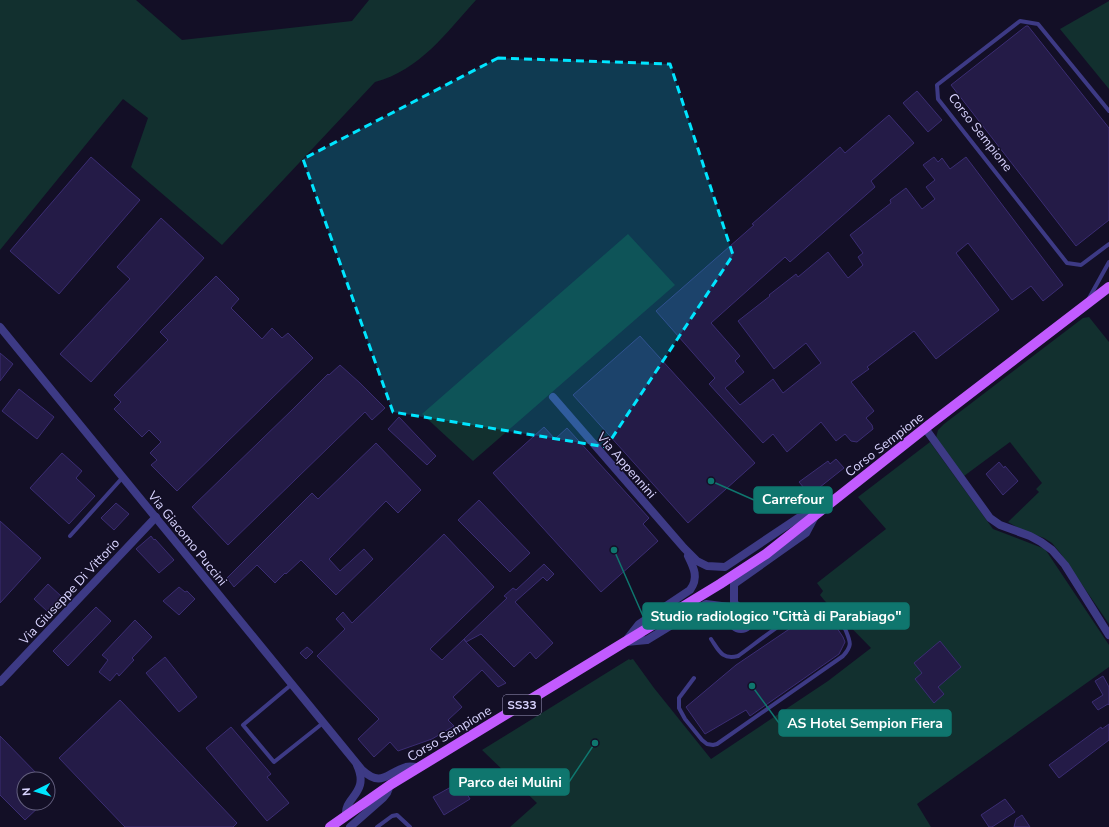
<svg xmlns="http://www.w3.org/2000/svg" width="1109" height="827" font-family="'Nunito Sans',sans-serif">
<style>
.green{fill:#12302f}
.building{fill:#241b47;stroke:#3b2d73}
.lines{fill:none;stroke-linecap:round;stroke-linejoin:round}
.service{stroke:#3d3a85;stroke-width:4}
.minor{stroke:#3d3a85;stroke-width:8}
.primary{stroke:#c25bff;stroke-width:10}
.marked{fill:#00e5ff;fill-opacity:0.2;stroke:#00e5ff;stroke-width:3;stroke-dasharray:8 5;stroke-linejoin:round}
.labels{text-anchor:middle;stroke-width:3;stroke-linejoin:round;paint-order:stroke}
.shield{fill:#130f26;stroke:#9e99be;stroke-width:1}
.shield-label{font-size:12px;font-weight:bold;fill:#d9d4ff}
.street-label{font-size:13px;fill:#d9d4ff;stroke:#130f26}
.leader{fill:none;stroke:#0f766e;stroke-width:1.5}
.callout-dot{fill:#0f766e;stroke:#130f26;stroke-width:1.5}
.callout{fill:#0f766e;stroke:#0f766e;stroke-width:1.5}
.callout-label{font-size:14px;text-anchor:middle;font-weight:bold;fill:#fff}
</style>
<rect width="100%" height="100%" fill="#130f26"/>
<g class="green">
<path d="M0,0H136L182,40L352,21L369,0H476C446,33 420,70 375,82L222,245L131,167L148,118L123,99L0,250Z"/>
<path d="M1109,1V89L1060,29Z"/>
<path d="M628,234L675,285L473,461L422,414Z"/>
<path d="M1089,317L1109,342V624L1061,554L1052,543L1044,538L1024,531L1008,522L1039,492L1036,489L1042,483L1010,442L964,476L936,438L938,430L944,424L1083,318Z"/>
<path d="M930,442L993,529L1045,549L1109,645V667L917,804L931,827H510L537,803L482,750L629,659L630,660L633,659L654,688L711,759L828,681L871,648L824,600L820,595L823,591L817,583L886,529L858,497Z"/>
</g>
<g class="building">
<path d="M1026,26H1028L1109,128V220L1076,246L951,85Z"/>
<path d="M917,91L942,120L928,132L903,103Z"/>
<path d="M889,115L914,143L871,181L875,187L790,262L785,257L711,323L740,356L735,361L744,372L725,388L740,405L773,379L783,393L821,363L806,343L774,369L738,321L770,296L769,295L796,274L798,277L828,252L848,278L863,265L858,257L863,253L850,235L891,203L890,200L906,188L922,209L935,199L926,187L935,180L923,165L934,157L938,162L942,158L950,169L966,157L1063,285L1043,301L1031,286L1012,300L968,243L956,253L999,310L936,359L914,331L867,367L869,369L851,382L874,411L866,418L872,425L873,429L857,442L851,441L845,434L836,441L821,422L787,452L773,434L763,443L709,384L715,378L656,311L754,225L752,224L840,147L845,153Z"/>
<path d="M91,157L140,200L59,294L10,251Z"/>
<path d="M161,218L204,258L91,382L60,354L130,279L117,267Z"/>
<path d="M216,276L239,299L231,308L262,339L272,328L282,338L288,333L313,358L177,491L151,465L157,460L150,453L161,442L149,430L142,437L114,409L121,402L114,395L168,340L160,332Z"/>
<path d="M640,336L755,463L688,523L573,395Z"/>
<path d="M0,353L13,364L0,381Z"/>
<path d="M340,365L360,383L385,408L372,420L365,412L228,545L192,507L293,409L328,374L329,375Z"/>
<path d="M19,389L54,417L37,439L2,411Z"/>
<path d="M399,417L436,456L427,465L388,429Z"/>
<path d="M544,427L555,439L567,428L649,518L643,524L658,541L601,592L493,473Z"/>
<path d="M376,443L421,490L398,513L386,501L329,559L340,571L364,549L373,559L336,595L301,560L286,574L285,573L275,583L257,565L234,587L227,578L312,493L318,499Z"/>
<path d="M62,453L82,471L76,478L95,496L69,524L30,488Z"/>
<path d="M836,459L844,468L810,495L799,482L828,461L830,464Z"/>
<path d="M999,462L1004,468L1005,466L1018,481L1003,495L986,474Z"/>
<path d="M479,500L530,553L510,572L458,520Z"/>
<path d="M116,503L129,514L114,530L101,518Z"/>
<path d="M0,521L41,558L0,603Z"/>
<path d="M444,534L494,587L430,649L442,660L464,639L466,642L464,639L507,598L504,596L513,588L516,590L544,564L554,574L547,581L543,577L515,602L553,643L536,659L530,652L514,667L481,634L466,642L506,683L498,687L482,670L453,697L462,707L448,720L454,726L432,739L398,751L390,742L374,757L358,739L379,719L317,656L345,629L336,619L343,612L352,623Z"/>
<path d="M151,536L154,540L155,539L174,560L159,573L136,549Z"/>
<path d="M48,584L62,597L48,612L34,599Z"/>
<path d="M179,587L185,592L187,591L195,599L179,615L163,601Z"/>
<path d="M96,607L111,621L68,666L53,651Z"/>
<path d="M816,611L828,618L837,628L843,637L845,642L839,654L750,716L746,710L705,734L686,707L736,665Z"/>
<path d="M135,620L152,637L132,658L134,660L119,676L117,673L110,681L99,672L108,660L102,655Z"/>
<path d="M940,641L961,667L938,687L944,694L934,703L915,679L922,673L914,663Z"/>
<path d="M307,647L313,652L306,659L300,653Z"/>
<path d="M165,657L197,697L179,712L146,673Z"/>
<path d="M1103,676L1109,687V705L1108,704L1098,710L1092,702L1103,695L1095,681Z"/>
<path d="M120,700L237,823L233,827H125L59,758Z"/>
<path d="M1109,724V740L1059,778L1049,765L1101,727L1102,729Z"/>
<path d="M231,727L271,774L267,777L289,803L267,821L206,748Z"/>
<path d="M0,736L42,779H24V803H43L25,820L0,795Z"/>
<path d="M460,782L470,799L444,815L433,797Z"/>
<path d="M1005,799L1015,812L992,827H989L981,815Z"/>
<path d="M1022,815L1030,827H1014L1016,819Z"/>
</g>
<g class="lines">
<g class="service">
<path d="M1109,111L1038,24L1020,21L937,85L938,99L1067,263L1081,265L1109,244"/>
<path d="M1088,300L1109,262"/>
<path d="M70,536L123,477"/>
<path d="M694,678L679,698V708L685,719L702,740L707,744L713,745L717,744L843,656C852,646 851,643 846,631C844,626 838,621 834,617C829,613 823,607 816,607C800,607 754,645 738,656C722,660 719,651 711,639"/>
<path d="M292,684L243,725L274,762L323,723"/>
<path d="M377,827L392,816L397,815L410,827"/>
</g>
<g class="minor">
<path d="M0,327L362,770C382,788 386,773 406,767C410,766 414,767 418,767"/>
<path d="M553,397L684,548L697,561L707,566L725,567L798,518L815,515"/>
<path d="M925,428L990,518L1000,525L1030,536L1041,542L1052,550L1065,565L1109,635"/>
<circle cx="741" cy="619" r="10"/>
<path d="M741,609L734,603V584L806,533L814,518"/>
<path d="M628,638L639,624L690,590C699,578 694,568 688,556"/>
<path d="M626,642L647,640L706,604L729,607L732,615"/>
<path d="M0,682L156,517"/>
<path d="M346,815C344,797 370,793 357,765"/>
<path d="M350,827L383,798L387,793L390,785"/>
</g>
<path class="primary" d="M330,827L390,785L720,584L766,554L929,425L1109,287"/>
</g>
<path class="marked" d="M498,58L670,64L733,255L606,447L393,412L303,159Z"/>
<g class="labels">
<rect class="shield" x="503" y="695" width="38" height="20" rx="3"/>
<g class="shield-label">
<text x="522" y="709">SS33</text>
</g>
<g class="street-label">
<text transform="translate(981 132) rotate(52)" y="5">Corso Sempione</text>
<text transform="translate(884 444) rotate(-38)" y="5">Corso Sempione</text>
<text transform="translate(627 465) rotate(49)" y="5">Via Appennini</text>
<text transform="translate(188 538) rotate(51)" y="5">Via Giacomo Puccini</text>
<text transform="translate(69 591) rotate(-47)" y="5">Via Giuseppe Di Vittorio</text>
<text transform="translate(449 733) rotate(-31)" y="5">Corso Sempione</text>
</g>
</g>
<path class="leader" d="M711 481L754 500M614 550L643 616M752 686L779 723M595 743L569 782"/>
<g class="callout-dot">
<circle cx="711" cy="481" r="4"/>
<circle cx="614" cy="550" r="4"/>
<circle cx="752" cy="686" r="4"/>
<circle cx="595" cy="743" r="4"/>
</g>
<g class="callout">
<rect x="754" y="487" width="78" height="26" rx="4"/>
<rect x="643" y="603" width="266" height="26" rx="4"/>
<rect x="779" y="710" width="172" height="26" rx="4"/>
<rect x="450" y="769" width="119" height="26" rx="4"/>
</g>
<g class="callout-label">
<text x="793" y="504">Carrefour</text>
<text x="776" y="621">Studio radiologico "Città di Parabiago"</text>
<text x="865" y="728">AS Hotel Sempion Fiera</text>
<text x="510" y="787">Parco dei Mulini</text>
</g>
<g transform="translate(36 791) rotate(265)"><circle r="19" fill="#130f26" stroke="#625e7d"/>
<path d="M0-3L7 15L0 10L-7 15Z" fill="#00e5ff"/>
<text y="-6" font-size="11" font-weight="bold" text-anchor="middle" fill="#d9d4ff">N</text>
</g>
</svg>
